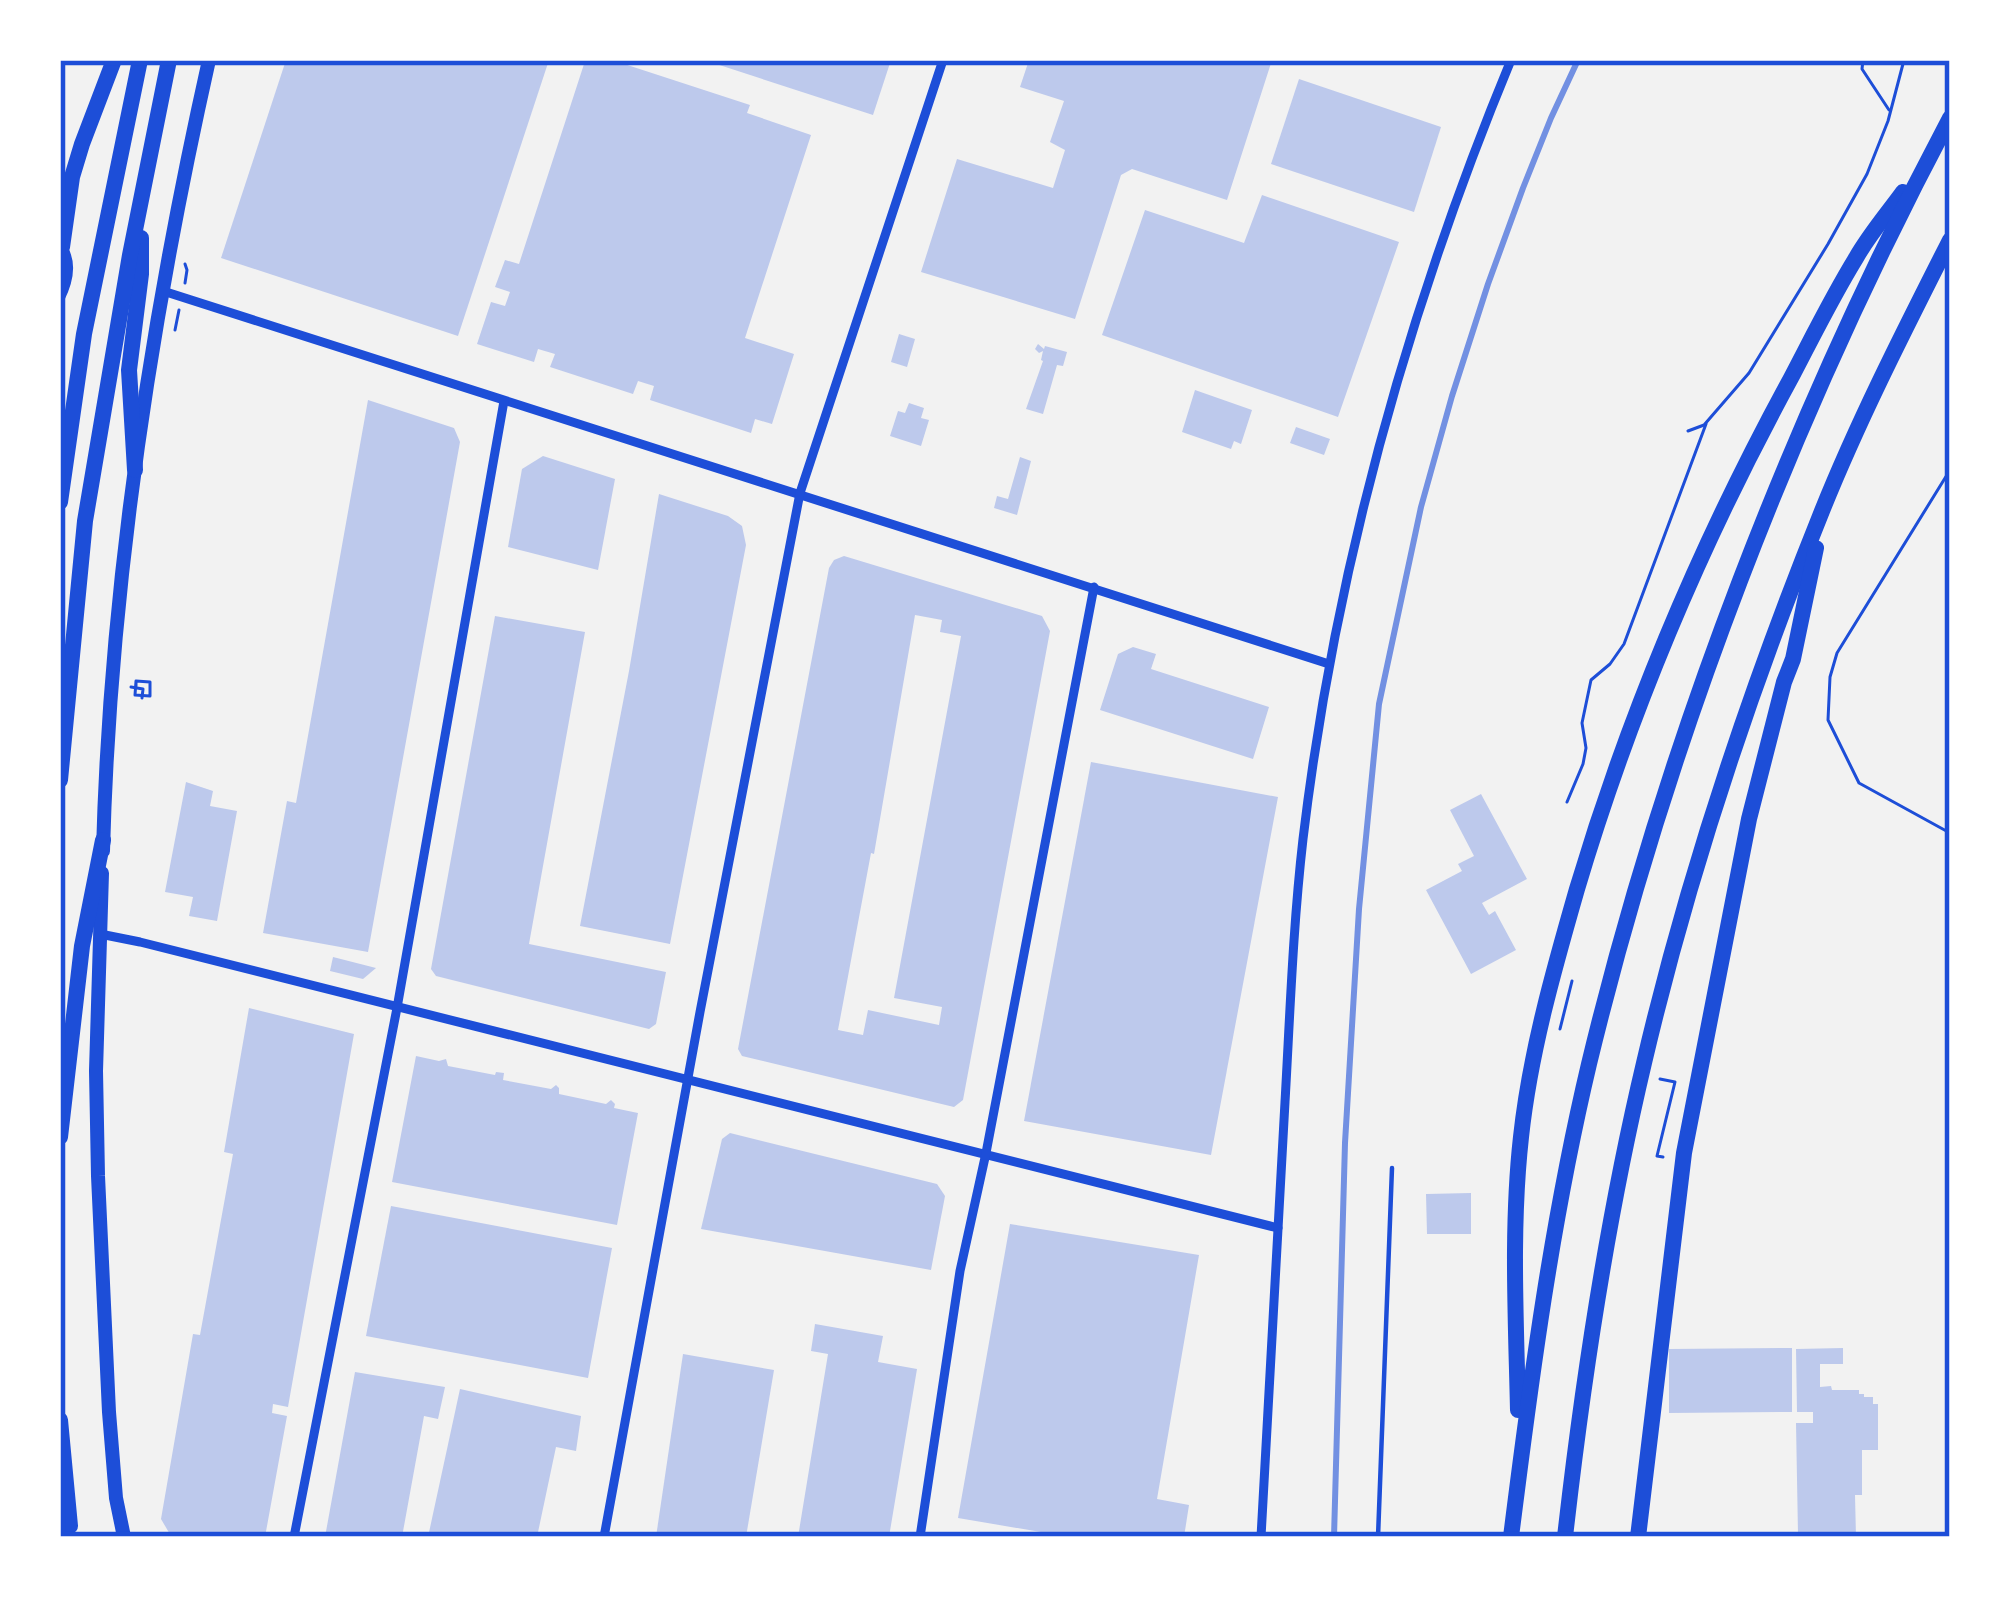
<svg xmlns="http://www.w3.org/2000/svg" width="2010" height="1597" font-family="Poppins,sans-serif">
<style>
.building{fill:#bdc9ec;fill-rule:evenodd}
.lines{fill:none;stroke-linecap:round;stroke-linejoin:round}
.path{stroke:#1d4ed8;stroke-width:3}
.service{stroke:#1d4ed8;stroke-width:4.5}
.minor{stroke:#1d4ed8;stroke-width:9}
.secondary{stroke:#1d4ed8;stroke-width:14}
.motorway{stroke:#1d4ed8;stroke-width:16}
.rail{stroke:#7290e2;stroke-width:6}
.neatline{fill:none;stroke:#1d4ed8;stroke-width:4.5}
</style>
<rect width="100%" height="100%" fill="#f2f2f2"/>
<g class="building">
<path d="M286,60H549L458,336L221,258Z"/>
<path d="M612,60L750,105L747,113L811,135L745,338L794,354L772,424L755,419L751,433L650,400L654,386L638,381L633,394L550,367L555,354L538,349L534,362L477,344L491,302L505,306L510,292L495,287L505,260L519,264L585,61Z"/>
<path d="M704,60H891L873,115Z"/>
<path d="M1029,60H1272L1227,200L1132,169L1121,175L1075,319L921,272L957,159L1053,188L1065,150L1050,142L1064,101L1020,87Z"/>
<path d="M1299,79L1441,127L1414,212L1271,164Z"/>
<path d="M1262,195L1399,242L1338,417L1102,335L1145,210L1244,243Z"/>
<path d="M899,334L915,339L907,367L891,362Z"/>
<path d="M1038,344L1044,349L1045,346L1067,352L1063,366L1057,365L1043,414L1026,409L1043,361L1041,360L1043,351L1039,353L1035,349Z"/>
<path d="M1195,390L1252,410L1241,444L1234,441L1231,449L1182,432Z"/>
<path d="M368,400L454,428L460,442L368,952L263,933L287,801L296,803Z"/>
<path d="M909,403L924,408L921,418L929,420L921,446L890,436L898,411L905,413Z"/>
<path d="M1296,427L1330,439L1324,455L1290,443Z"/>
<path d="M543,456L615,479L598,570L508,547L522,469Z"/>
<path d="M1020,457L1031,461L1017,515L994,508L997,496L1008,499Z"/>
<path d="M659,494L728,516L742,526L746,545L670,944L580,926L629,671Z"/>
<path d="M844,556L1042,616L1050,631L963,1100L954,1107L742,1056L738,1049L829,568L834,560ZM915,615L942,620L940,632L961,636L894,998L942,1007L939,1025L868,1010L863,1035L838,1030L871,853L874,854Z"/>
<path d="M495,616L585,632L529,944L666,972L656,1024L649,1029L436,976L431,969Z"/>
<path d="M1133,647L1156,654L1151,669L1269,707L1253,759L1100,710L1118,654Z"/>
<path d="M1091,762L1278,797L1211,1155L1024,1121Z"/>
<path d="M186,782L213,791L210,806L237,811L217,921L189,916L193,897L165,892Z"/>
<path d="M1481,794L1527,879L1482,903L1489,915L1495,911L1516,950L1471,974L1426,890L1462,871L1458,864L1474,856L1450,810Z"/>
<path d="M333,957L376,968L363,979L330,971Z"/>
<path d="M249,1008L354,1034L288,1407L273,1404L272,1413L287,1416L265,1537H175L171,1536L161,1519L193,1334L200,1335L233,1154L224,1152Z"/>
<path d="M416,1056L439,1061L446,1059L448,1066L495,1075L496,1072L504,1073L503,1080L551,1089L556,1085L559,1088V1094L606,1104L611,1100L615,1104L614,1108L638,1113L617,1225L392,1182Z"/>
<path d="M730,1133L937,1184L945,1196L931,1270L701,1229L722,1139Z"/>
<path d="M1471,1193V1234H1427L1426,1194Z"/>
<path d="M391,1206L612,1248L588,1378L366,1336Z"/>
<path d="M1010,1224L1199,1255L1157,1499L1189,1505L1184,1537H1070L958,1518Z"/>
<path d="M815,1324L883,1336L878,1362L917,1369L889,1537H798L828,1354L811,1351Z"/>
<path d="M1792,1348V1412L1669,1413V1349Z"/>
<path d="M1843,1348V1364H1820V1387L1831,1386L1832,1390H1859V1394H1864V1397H1873V1404H1878V1450H1862V1495H1855L1856,1537H1809V1534H1798L1796,1423H1813V1412H1797L1796,1349Z"/>
<path d="M683,1354L774,1370L746,1537H656Z"/>
<path d="M355,1372L445,1387L438,1419L424,1416L402,1537H325Z"/>
<path d="M460,1389L581,1416L576,1451L556,1447L537,1537H428Z"/>
</g>
<g class="lines">
<g class="path">
<path d="M1863,60L1862,69L1889,110"/>
<path d="M185,264L187,270L185,283"/>
<path d="M175,330L179,310"/>
<path d="M1688,431L1704,425L1749,373L1828,244L1867,174L1888,121L1904,60"/>
<path d="M1950,470L1837,653L1830,677L1828,720L1859,783L1950,833"/>
<path d="M136,686V681L150,682V696L135,695L136,681L150,682"/>
<path d="M131,687L143,689L142,698"/>
<path d="M1567,802L1583,764L1586,748L1582,723L1591,680L1610,664L1624,644L1706,424"/>
<path d="M1560,1029L1572,981"/>
<path d="M1660,1079L1675,1082L1657,1156L1663,1157"/>
</g>
<path class="service" d="M1378,1537L1392,1168"/>
<g class="minor">
<path d="M163,291L1329,664"/>
<path d="M60,299C68,283 73,264 63,248"/>
<path d="M100,934L140,942L1278,1228"/>
<path d="M294,1537L397,1008L504,401"/>
<path d="M604,1537L700,1012L800,493L943,60"/>
<path d="M920,1537L960,1271L986,1153L1094,587"/>
<path d="M1261,1537C1269,1392 1277,1247 1285,1102C1290,1014 1293,926 1303,839C1335,571 1408,309 1511,60"/>
</g>
<g class="secondary">
<path d="M103,851C110,585 151,319 209,60"/>
<path d="M102,873L96,1071L98,1176L109,1412L116,1498L124,1537"/>
</g>
<g class="motorway">
<path d="M62,247L72,177L82,144L114,60"/>
<path d="M135,470L129,370L141,274V238"/>
<path d="M60,502L84,334L140,60"/>
<path d="M60,780L85,521L130,255L169,60"/>
<path d="M60,1137L82,946L103,840"/>
<path d="M1518,1410C1516,1319 1511,1227 1521,1137C1530,1053 1554,969 1577,889C1630,711 1702,541 1791,378C1812,338 1832,297 1856,258C1869,235 1887,214 1903,192"/>
<path d="M60,1420L70,1526"/>
<path d="M1511,1537C1531,1378 1552,1220 1589,1064C1667,741 1794,412 1950,118"/>
<path d="M1565,1537C1583,1378 1607,1219 1644,1063C1688,875 1750,690 1822,511C1859,419 1905,329 1950,240"/>
<path d="M1638,1537L1684,1153L1749,819L1784,682L1793,659L1816,548"/>
</g>
<path class="rail" d="M1334,1537L1345,1143L1359,909L1379,704L1421,507L1452,396L1488,284L1523,188L1551,118L1578,60"/>
</g>
<rect width="2010" height="1597" fill="none" stroke="#ffffff" stroke-width="126"/>
<rect x="63" y="63" width="1884" height="1471" class="neatline"/>
</svg>
